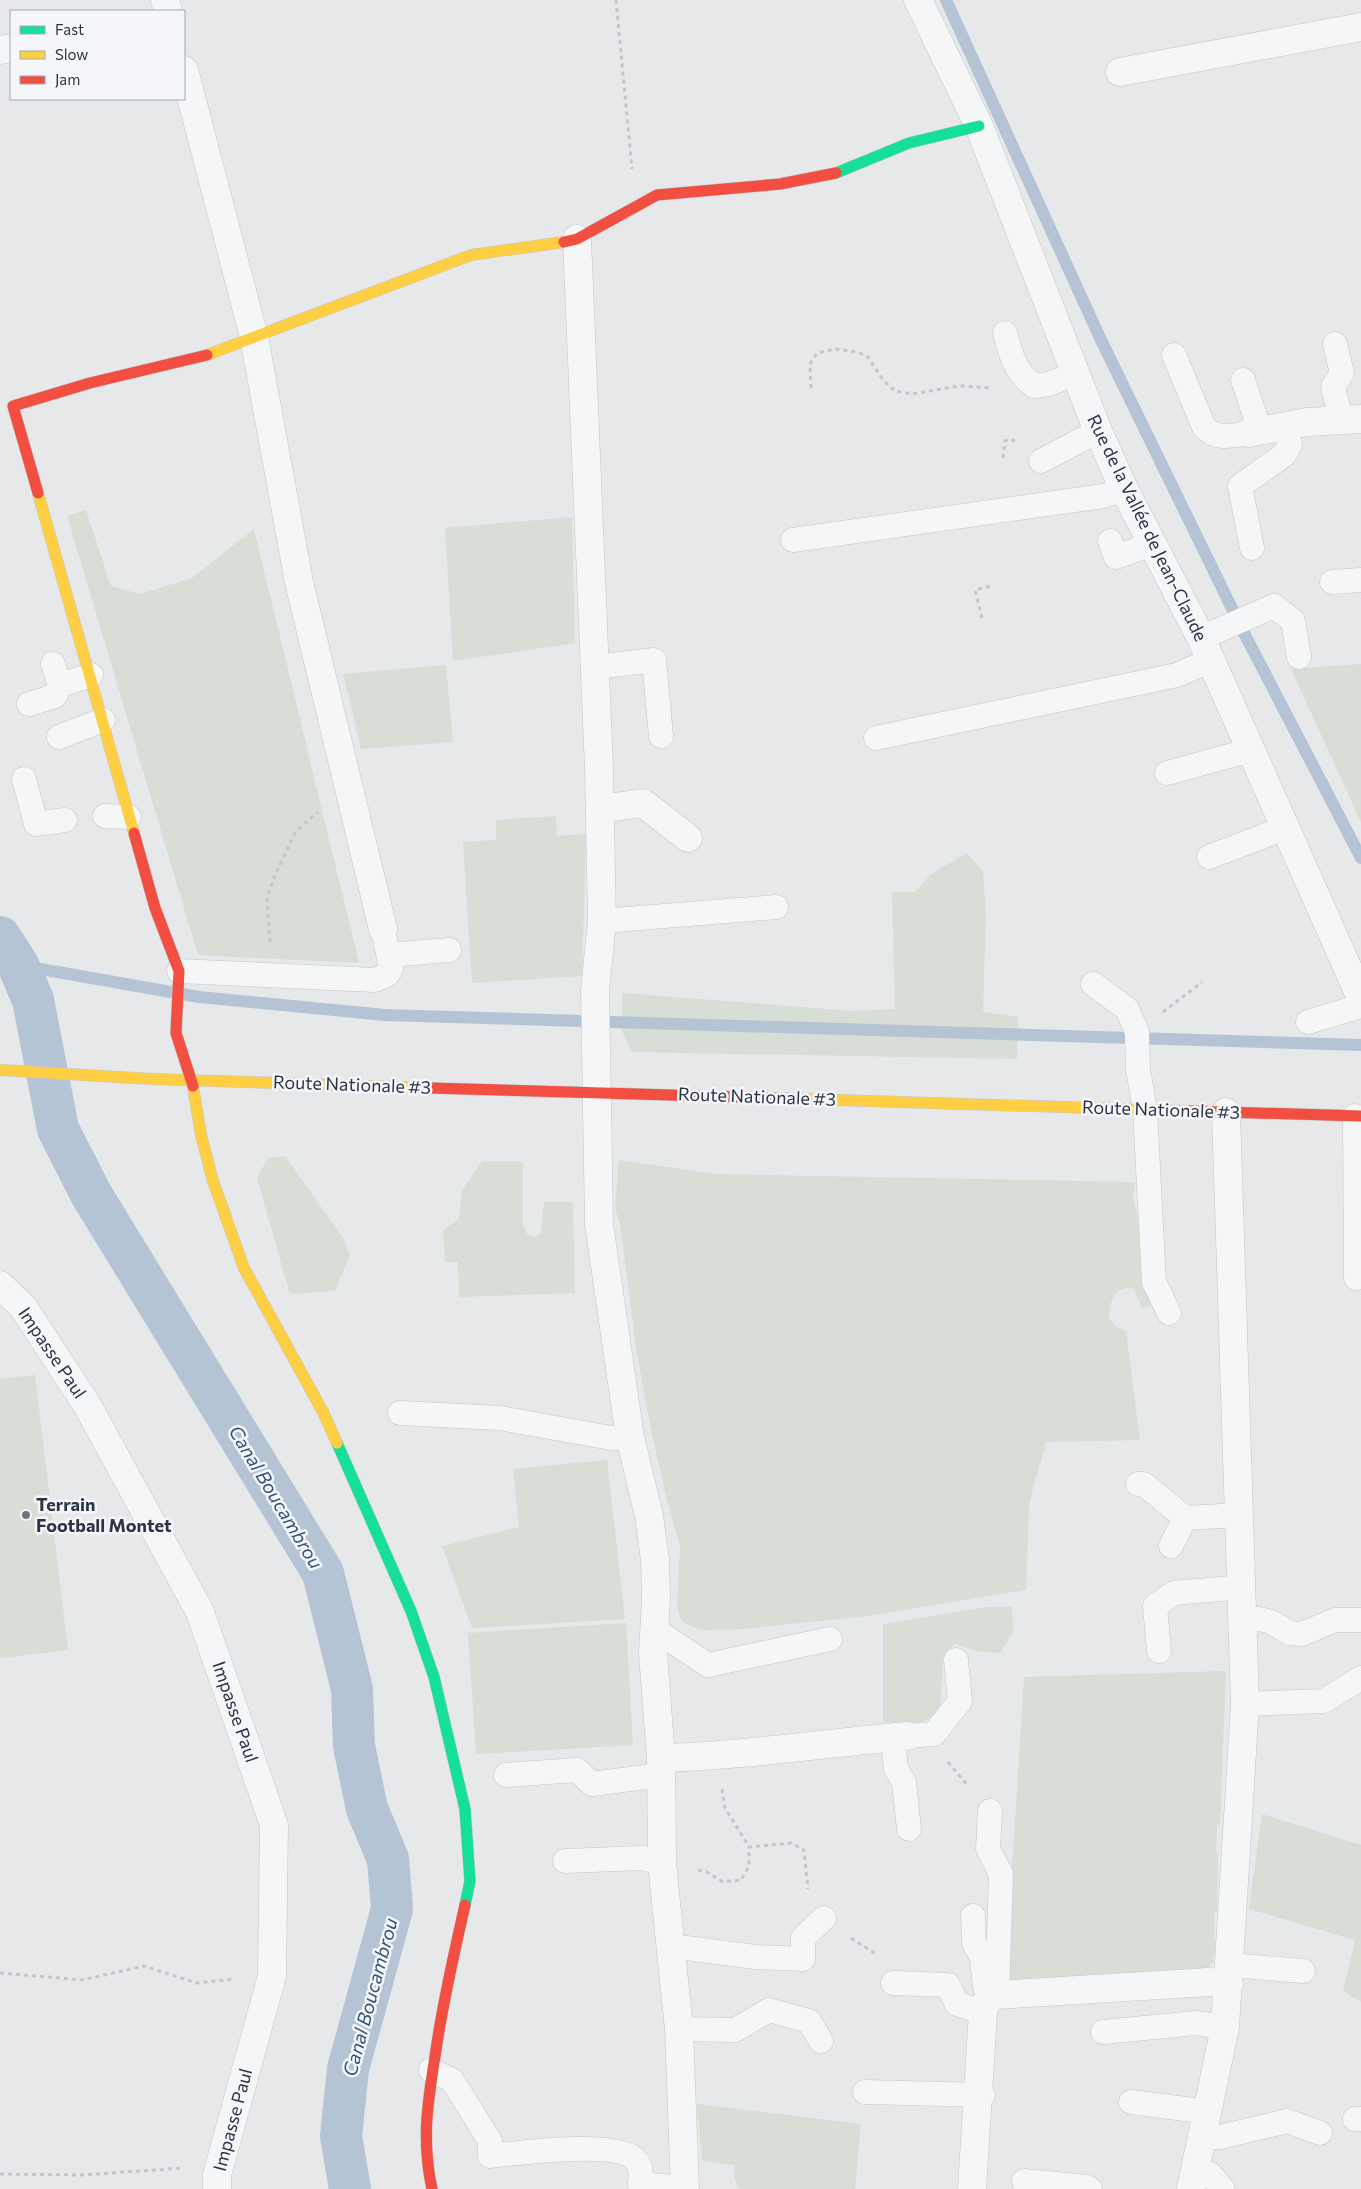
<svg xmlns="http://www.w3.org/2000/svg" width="1361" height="2189" font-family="Commissioner,sans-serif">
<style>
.green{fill:#d6ded6}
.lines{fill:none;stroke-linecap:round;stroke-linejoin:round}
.stream{stroke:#b4c4d5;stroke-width:12}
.canal{stroke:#b4c4d5;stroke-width:42}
.lane-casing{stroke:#c4c6c8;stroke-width:25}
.street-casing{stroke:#c4c6c8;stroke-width:29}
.fast-casing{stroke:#c4c6c8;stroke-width:12}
.slow-casing{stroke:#c4c6c8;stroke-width:12}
.jam-casing{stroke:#c4c6c8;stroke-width:12}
.path{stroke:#c5c6ca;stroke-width:3;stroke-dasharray:4 4;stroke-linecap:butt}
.lane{stroke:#f5f6f7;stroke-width:24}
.street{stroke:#f5f6f7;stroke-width:28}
.fast{stroke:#16e098;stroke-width:11}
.slow{stroke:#ffcf43;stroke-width:11}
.jam{stroke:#f24e42;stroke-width:11}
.poi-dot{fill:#6c737f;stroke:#f4f6f9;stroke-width:2}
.labels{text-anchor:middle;stroke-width:5;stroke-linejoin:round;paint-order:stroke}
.street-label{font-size:18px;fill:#2b3445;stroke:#f4f6f9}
.poi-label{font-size:18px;font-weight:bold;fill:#2b3445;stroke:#f4f6f9;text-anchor:start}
.water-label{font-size:19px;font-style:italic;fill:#34527a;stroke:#f4f6f9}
</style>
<rect width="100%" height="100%" fill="#e6e8ea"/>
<g class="green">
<path d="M86,510L111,586L140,594L192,578L254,529L359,963L198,955L67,516Z"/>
<path d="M572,517L575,643L453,661L445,528Z"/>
<path d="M1361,664V822L1291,669Z"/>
<path d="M446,665L453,742L361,749L343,674Z"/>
<path d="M556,816L557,836L586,834L582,976L472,983L463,842L496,840V820Z"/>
<path d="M967,853L983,872L986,914L983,1012L1018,1017L1017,1059L632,1052L622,1031V993L853,1011L895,1009L892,892H915L931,874Z"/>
<path d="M285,1156L343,1238L350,1255L335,1291L290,1294L257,1178L268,1158Z"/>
<path d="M619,1160L716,1174L1135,1182L1133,1196L1157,1303L1142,1308L1134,1289C1115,1283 1109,1303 1109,1318L1116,1327L1126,1331L1140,1440L1046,1442L1029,1504L1026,1590L867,1616L743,1629L700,1630L682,1622L677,1607L680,1546L666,1497L650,1425L636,1347L620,1224L615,1208Z"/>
<path d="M482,1161H523V1224L527,1234L535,1237L541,1232L544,1202H573L575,1293L459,1297L458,1262H445L443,1231L459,1218L462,1191Z"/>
<path d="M35,1375L68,1650L0,1658V1379Z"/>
<path d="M607,1460L625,1619L472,1628L442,1546L519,1527L513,1469Z"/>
<path d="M988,1607H1012L1013,1633L1000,1653L976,1651L955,1644L943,1655L940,1713L914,1726L883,1722V1624Z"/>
<path d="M626,1623L633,1745L476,1754L468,1633Z"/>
<path d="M1226,1671L1220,1826L1217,1825L1216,1852H1218L1217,1911L1214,1913V1940L1216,1942L1213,1962L1206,1970L1005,1982L1024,1677Z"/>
<path d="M1262,1814L1361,1845V2002L1343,1991L1355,1940L1249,1909Z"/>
<path d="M697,2104L861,2124L855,2189H742L737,2187L734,2176L735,2165L702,2161Z"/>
</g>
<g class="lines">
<g class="stream">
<path d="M946,0L1101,340L1244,633L1361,858"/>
<path d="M18,965L199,997L385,1015L1361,1045"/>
</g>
<path class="canal" d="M0,937L18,965L33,1000L58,1129L91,1194L323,1573L352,1689L354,1746L367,1809L388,1859L392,1909L348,2069L341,2136L350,2189"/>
<g class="lane-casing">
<g id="lane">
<path d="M1005,333C1011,355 1015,372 1034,386L1049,384L1076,373"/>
<path d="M1335,344L1342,373L1333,387L1341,420"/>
<path d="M1174,355L1204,427C1216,440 1232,436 1248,433"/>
<path d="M1243,380L1260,431"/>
<path d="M1041,461L1098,431"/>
<path d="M793,540L1104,496L1124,489"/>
<path d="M1110,541L1116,557L1152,544"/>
<path d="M1252,548L1240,486L1284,455L1290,445L1287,426"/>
<path d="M1332,582L1361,580"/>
<path d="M1201,638L1274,606L1293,621L1299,657"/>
<path d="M53,664L60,685"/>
<path d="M595,667L654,660L661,736"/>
<path d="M29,704L55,696L60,685L91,675"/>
<path d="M59,737L103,720"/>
<path d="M876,738L1177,675L1211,660"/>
<path d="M1167,773L1251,750"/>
<path d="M24,779L36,824L65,820"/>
<path d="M105,816L129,817"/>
<path d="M1209,857L1285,828"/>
<path d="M602,921L776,907"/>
<path d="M389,955L449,950"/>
<path d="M179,971L375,980L387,975L391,969L383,929"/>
<path d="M1093,984L1127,1009L1137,1032L1138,1069L1145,1110L1154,1282L1169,1313"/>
<path d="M1308,1022L1361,1006"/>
<path d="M1355,1116L1356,1278"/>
<path d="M400,1413L500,1418L611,1438L630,1437"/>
<path d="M1138,1484H1144L1185,1518"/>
<path d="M1171,1546L1185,1518L1240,1515"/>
<path d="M1244,1620L1260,1619L1271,1622L1290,1633L1302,1634L1335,1620H1361"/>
<path d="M655,1630L708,1665L830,1639"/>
<path d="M1159,1651L1155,1606L1174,1593L1243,1587"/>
<path d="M1245,1704L1324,1701L1361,1678"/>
<path d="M907,1736L934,1734L960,1701L956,1660"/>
<path d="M893,1737L896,1769L904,1782L909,1829"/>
<path d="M506,1775L577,1770L592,1784L660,1775"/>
<path d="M990,1811L988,1849L1001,1874L997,1995"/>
<path d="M565,1861L642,1858L662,1863"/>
<path d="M973,1916L974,1943L982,1957L985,1987"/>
<path d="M671,1946L755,1957L803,1959V1938L824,1918"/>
<path d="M1230,1965L1303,1971"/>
<path d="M893,1983L948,1985L957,2004L983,2012"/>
<path d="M679,2029L735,2030L769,2010L809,2021L821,2041"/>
<path d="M1103,2032L1196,2023L1225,2027"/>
<path d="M431,2070L452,2080L490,2141V2156C518,2153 616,2140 635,2159C642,2166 641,2175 640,2184L685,2188"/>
<path d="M865,2092L983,2095"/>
<path d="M1131,2102L1209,2112"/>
<path d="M1355,2119H1361"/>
<path d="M1202,2137H1220L1287,2121L1320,2133"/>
<path d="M1196,2168L1210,2174L1223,2189"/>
<path d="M1024,2181L1087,2187L1090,2189"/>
</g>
</g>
<g class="street-casing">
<g id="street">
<path d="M165,0L168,11"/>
<path d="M918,0L979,126L1098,431L1124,489L1201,638L1361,998"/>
<path d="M0,50L11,48"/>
<path d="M184,70L254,337L299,582L383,929"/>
<path d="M1120,72L1361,27"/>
<path d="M577,239L599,769L602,921L595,990L599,1224L630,1437L649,1516L655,1560L656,1598L653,1654L661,1758L662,1863L679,2029L685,2189"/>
<path d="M1248,433L1307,422L1361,419"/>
<path d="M600,809L643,803L688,838"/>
<path d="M0,1285L23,1307L87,1405L200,1612L274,1825L272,1976L217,2175V2189"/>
<path d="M661,1758C743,1756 825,1743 907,1736"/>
<path d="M972,2189L983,2012C985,2002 988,1998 997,1995L1209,1982L1229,1984"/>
<path d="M1191,2189L1225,2027L1245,1704L1226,1112"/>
</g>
</g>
<g class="fast-casing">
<g id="fast">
<path d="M836,173L909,143L979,126"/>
<path d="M337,1443L411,1611L434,1677L465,1809L470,1881L465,1905"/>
</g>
</g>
<g class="slow-casing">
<g id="slow">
<path d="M207,355L471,255L564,242"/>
<path d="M38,493L134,833"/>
<path d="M0,1070L152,1079L430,1088"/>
<path d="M193,1086L201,1135L213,1181L244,1268L323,1412L337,1443"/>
<path d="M774,1098L1189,1111"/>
</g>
</g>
<g class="jam-casing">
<g id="jam">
<path d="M564,242L577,239L657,195L780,184L836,173"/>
<path d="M38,493L13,406L90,383L207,355"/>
<path d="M134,833L155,908L179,971L176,1033L193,1086"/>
<path d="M430,1088L774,1098"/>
<path d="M1189,1111L1361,1116"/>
<path d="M432,2189C421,2138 428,2101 436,2050C443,2001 454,1953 465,1905"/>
</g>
</g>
<g class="path">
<path d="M616,0L632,169"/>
<path d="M811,388L810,364L817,353L835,349L857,352L868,357L883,380L895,391L912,394L959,386L991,388"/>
<path d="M1003,458L1005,441L1010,439L1015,441"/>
<path d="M982,618L975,590L991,586"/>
<path d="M270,942L267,898L276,873L296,831L318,812"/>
<path d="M1163,1012L1202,982"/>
<path d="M948,1762L968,1786"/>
<path d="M722,1789L725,1808L749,1847L791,1843L804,1850L808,1889"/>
<path d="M698,1870L707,1872L723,1882L741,1880L749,1866V1847"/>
<path d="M851,1938L873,1952L874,1957"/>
<path d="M0,1973L82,1980L144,1966L197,1983L234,1979"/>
<path d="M0,2174L81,2175L184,2168"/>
</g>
<use href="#lane" class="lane"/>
<use href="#street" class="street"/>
<use href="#fast" class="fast"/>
<use href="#slow" class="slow"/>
<use href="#jam" class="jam"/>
</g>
<circle class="poi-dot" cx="26" cy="1515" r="5"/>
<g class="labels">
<g class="street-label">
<text transform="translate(1147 528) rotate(64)" y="6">Rue de la Vallée de Jean-Claude</text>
<text transform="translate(352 1085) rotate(2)" y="6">Route Nationale #3</text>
<text transform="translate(757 1097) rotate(2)" y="6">Route Nationale #3</text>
<text transform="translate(1161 1110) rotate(2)" y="6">Route Nationale #3</text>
<text transform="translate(52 1353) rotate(56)" y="6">Impasse Paul</text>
<text transform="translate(235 1712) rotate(71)" y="6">Impasse Paul</text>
<text transform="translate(233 2120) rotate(-75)" y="6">Impasse Paul</text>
</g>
<g class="poi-label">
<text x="36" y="1511">Terrain<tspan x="36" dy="21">Football Montet</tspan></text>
</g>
<g class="water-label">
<text transform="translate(276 1497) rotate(59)" y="7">Canal Boucambrou</text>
<text transform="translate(370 1997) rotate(-75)" y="7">Canal Boucambrou</text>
</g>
</g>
<rect x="10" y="10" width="175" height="90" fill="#f4f6f9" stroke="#a4a8b1"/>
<rect x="20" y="26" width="25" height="8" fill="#16e098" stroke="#a4a8b1"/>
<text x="55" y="35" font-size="15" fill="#2b3445">Fast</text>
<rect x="20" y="51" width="25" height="8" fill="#ffcf43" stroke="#a4a8b1"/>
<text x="55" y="60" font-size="15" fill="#2b3445">Slow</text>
<rect x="20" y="76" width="25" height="8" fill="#f24e42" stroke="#a4a8b1"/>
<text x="55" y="85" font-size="15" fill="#2b3445">Jam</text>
</svg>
